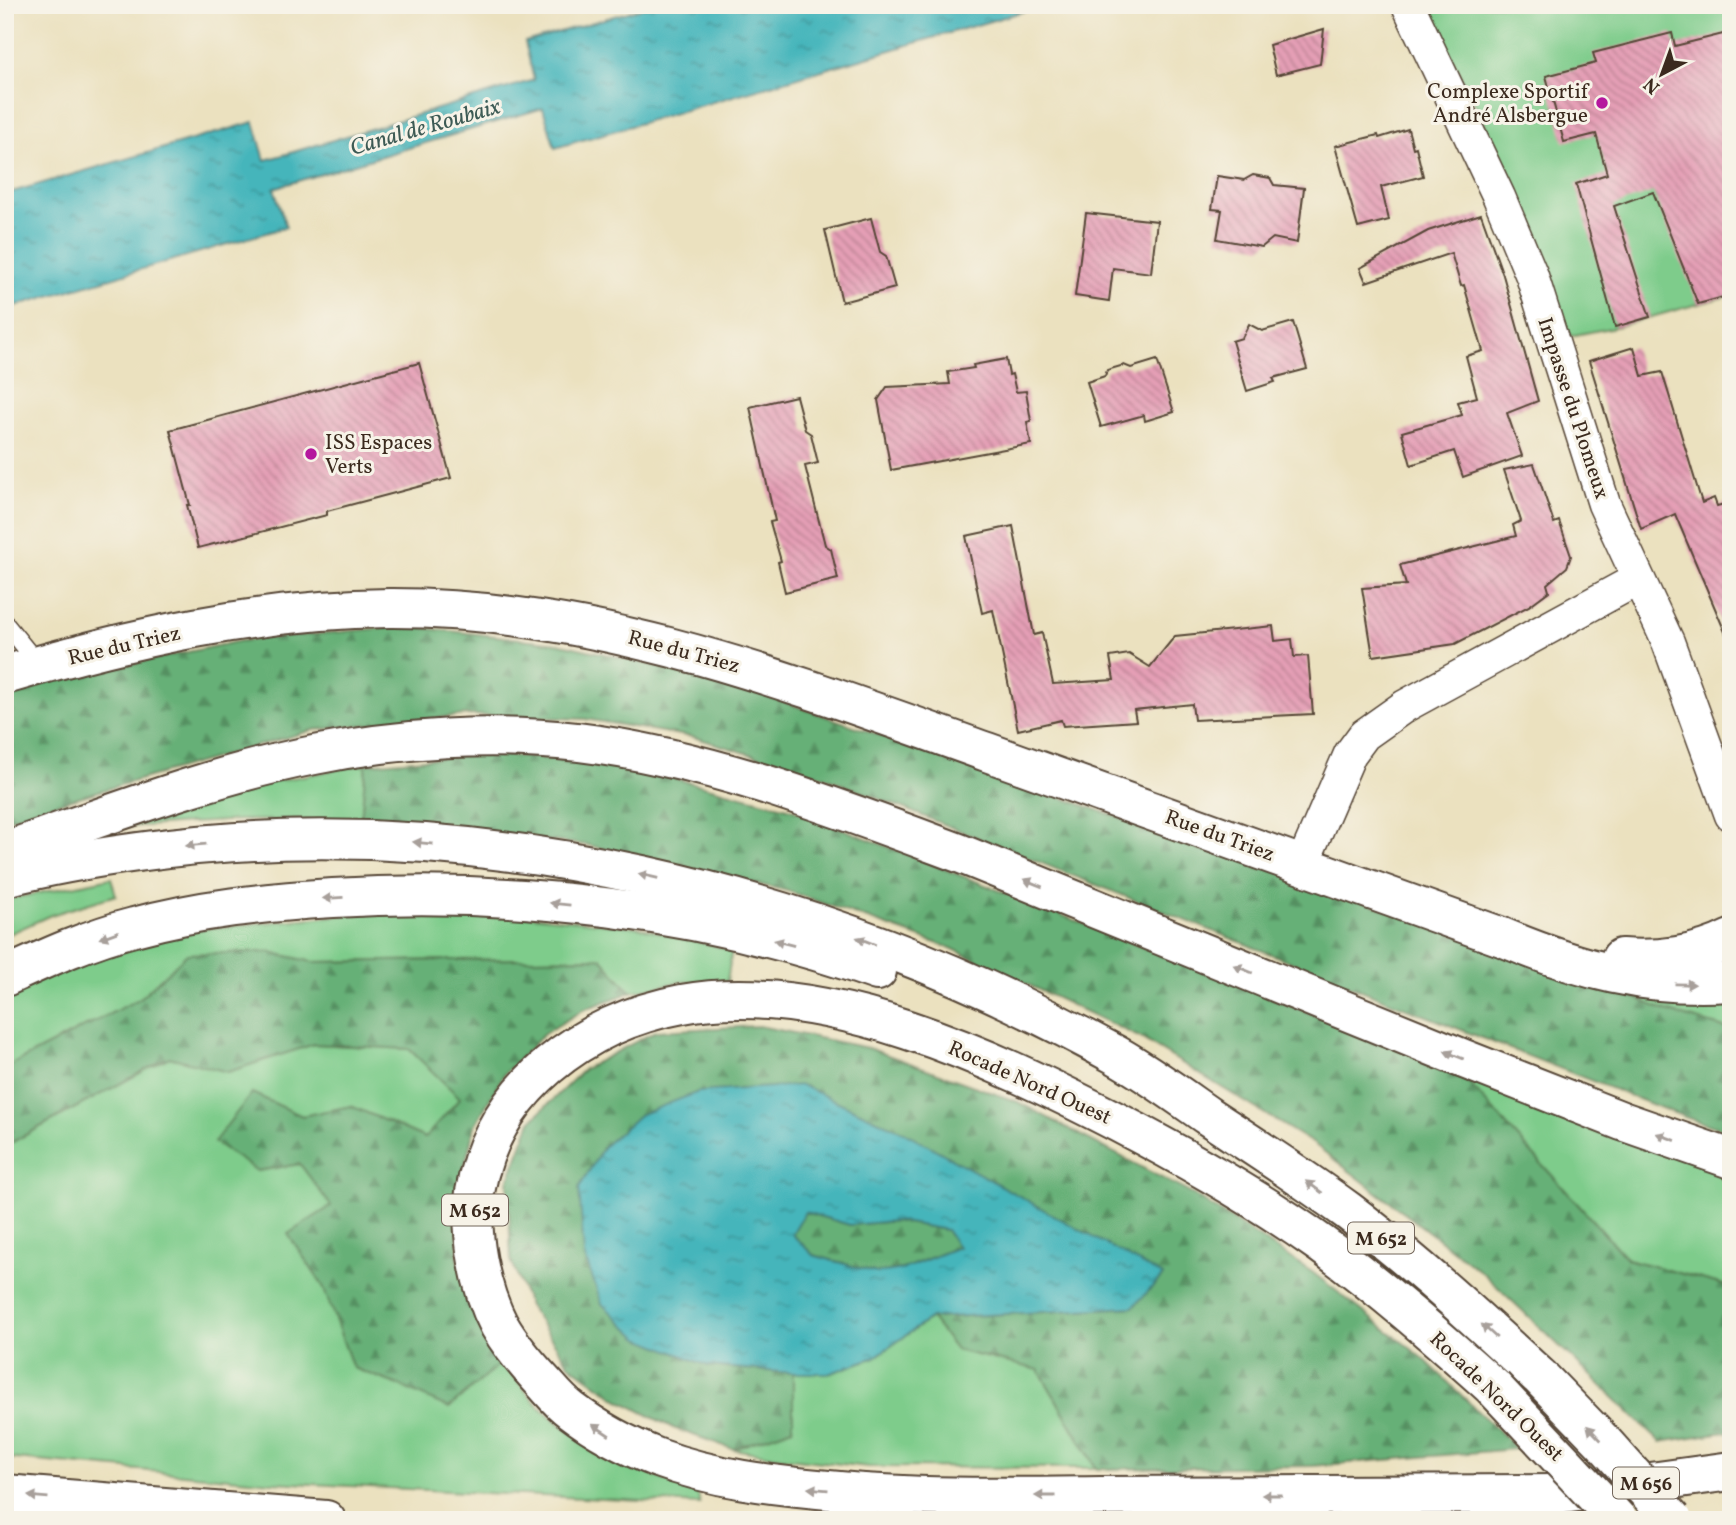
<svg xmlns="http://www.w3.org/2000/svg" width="1736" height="1525" font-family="Vollkorn,serif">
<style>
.grass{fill:#7ecc8b;stroke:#5c7b54;stroke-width:2}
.forest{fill:url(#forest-firs);stroke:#506d4a;stroke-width:2}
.water{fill:url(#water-ripples);stroke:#40706c;stroke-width:2;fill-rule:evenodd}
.building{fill:url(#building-back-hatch)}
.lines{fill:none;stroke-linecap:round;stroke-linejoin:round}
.lane-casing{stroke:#554536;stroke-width:19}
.street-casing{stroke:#554536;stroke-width:35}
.secondary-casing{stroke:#554536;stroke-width:42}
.highway-casing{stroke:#554536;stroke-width:42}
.lane{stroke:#fff;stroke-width:16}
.street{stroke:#fff;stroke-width:32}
.secondary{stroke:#fff;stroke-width:38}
.highway{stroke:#fff;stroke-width:38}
.highway-bridge-casing{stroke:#554536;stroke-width:42;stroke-linecap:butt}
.highway-bridge{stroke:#fff;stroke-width:38}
.oneway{fill:#a79f9a}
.poi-dot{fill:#b5179e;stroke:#f7f3e8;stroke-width:2.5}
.labels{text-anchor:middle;stroke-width:6;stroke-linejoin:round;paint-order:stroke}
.shield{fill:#f7f3e8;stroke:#73665b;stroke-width:2}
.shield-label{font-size:19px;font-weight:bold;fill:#3b2a1e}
.poi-label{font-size:21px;fill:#3b2a1e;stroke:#f7f3e8;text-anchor:end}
.street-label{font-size:21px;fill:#3b2a1e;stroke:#f7f3e8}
.water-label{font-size:23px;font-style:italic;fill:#3e5b55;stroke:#f7f3e8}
</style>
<defs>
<pattern id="forest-firs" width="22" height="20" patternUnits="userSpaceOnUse" patternTransform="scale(1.75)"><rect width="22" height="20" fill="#66b077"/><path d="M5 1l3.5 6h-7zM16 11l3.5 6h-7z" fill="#558f61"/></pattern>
<pattern id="water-ripples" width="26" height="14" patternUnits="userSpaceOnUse" patternTransform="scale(1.75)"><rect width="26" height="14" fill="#45b5bb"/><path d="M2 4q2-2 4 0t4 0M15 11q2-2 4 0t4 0" fill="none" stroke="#3b9397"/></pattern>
<pattern id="building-back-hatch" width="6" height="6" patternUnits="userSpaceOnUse" patternTransform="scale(1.75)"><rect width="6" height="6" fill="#e59fb6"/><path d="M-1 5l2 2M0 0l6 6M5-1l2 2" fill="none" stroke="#bb8293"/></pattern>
</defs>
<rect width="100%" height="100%" fill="#f7f3e8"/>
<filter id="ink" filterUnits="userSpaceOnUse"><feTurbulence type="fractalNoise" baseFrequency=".0143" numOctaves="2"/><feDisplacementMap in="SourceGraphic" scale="14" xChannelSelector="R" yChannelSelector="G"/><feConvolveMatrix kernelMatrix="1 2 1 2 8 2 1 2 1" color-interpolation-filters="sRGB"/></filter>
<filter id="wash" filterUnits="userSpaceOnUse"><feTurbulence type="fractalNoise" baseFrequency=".00686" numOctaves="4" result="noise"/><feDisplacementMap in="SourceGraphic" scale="28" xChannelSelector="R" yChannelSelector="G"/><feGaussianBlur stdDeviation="1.57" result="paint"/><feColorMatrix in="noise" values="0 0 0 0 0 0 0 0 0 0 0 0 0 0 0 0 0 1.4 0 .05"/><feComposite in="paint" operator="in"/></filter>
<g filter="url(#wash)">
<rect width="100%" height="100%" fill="#ebe1bf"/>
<g class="grass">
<path d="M1425,5H1731V295L1615,327L1565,337L1523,200Z"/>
<path d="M366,764L361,821L241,820L126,827L239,788Z"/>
<path d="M111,878L116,895L51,915L5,936V900Z"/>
<path d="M374,912L531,916L638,927L732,950L727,981L680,982L631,992L601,958L313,962L269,952L188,954L139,999L5,1068V995L67,967L192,930Z"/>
<path d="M1603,984L1731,996V1030L1666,1011Z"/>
<path d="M314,1044L409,1049L461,1098L425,1138L351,1106L302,1116L252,1093L257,1171L300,1164L332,1206L289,1234L323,1286L353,1368L396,1384L503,1361C513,1374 522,1388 533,1400C578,1446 639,1470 698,1494L700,1504L273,1482L5,1458V1146L169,1057L228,1072Z"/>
<path d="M1458,1071L1731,1170V1287L1627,1259Z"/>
<path d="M931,1318L956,1350L1039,1370L1096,1468L869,1467L787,1458L733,1449L793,1428V1373H831L875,1357Z"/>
</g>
<g class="forest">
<path d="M405,626L557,643L726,682L1603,984L1666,1011L1731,1030V1132L1682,1116L1482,1038L817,774L693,737L585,719L467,715L313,730L37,809L5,821V692L26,686L240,641Z"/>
<path d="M489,754L623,765L792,809L1458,1071L1627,1259L1731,1287V1431L1660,1442L1484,1274L1314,1144L1139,1037L953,949L788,891L587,845L361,821L366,764Z"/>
<path d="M269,952L313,962L601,958L631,992L583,1010L544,1034L504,1074L475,1125L457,1196L458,1261L477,1319L503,1361L449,1408L396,1384L353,1368L323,1286L288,1234L331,1206L300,1164L257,1171L214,1142L252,1093L302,1116L351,1106L425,1138L460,1098L409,1049L314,1044L228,1072L169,1057L5,1146V1068L139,999L187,954Z"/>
<path d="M759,1026L868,1048L1018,1102L1194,1195L1312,1272L1423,1358L1517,1449L1312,1466L1097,1469L1039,1370L956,1350L931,1318L1133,1307L1162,1276L801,1085L708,1366L793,1373V1428L733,1449L673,1428L617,1399L569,1364L529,1306L511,1260L508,1182L531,1121L584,1069L656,1031Z"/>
<path d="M805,1212L850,1225L896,1221L946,1230L958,1247L903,1269L877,1273L813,1255L791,1234Z"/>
</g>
<g class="water">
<path d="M652,5H1045L555,148L543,108L274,188L286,227L5,309V194L254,122L265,160L283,155L534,80L525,42Z"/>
<path d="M801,1085L904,1132L1163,1276L1133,1307L931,1318L875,1357L831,1373H793L708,1366L639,1338L602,1304L584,1255L579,1188L604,1146L639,1115L698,1092ZM805,1212L850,1225L896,1221L946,1230L958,1247L903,1269L877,1273L813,1255L792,1234Z"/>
</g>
<g id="blocks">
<g class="building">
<path d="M1324,29L1320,64L1276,75L1269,45Z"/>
<path d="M1731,32V295L1698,304L1653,192L1614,206L1650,317L1615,327L1576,184L1607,174L1596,134L1564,142L1546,76L1596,63L1593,53L1672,33L1675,46Z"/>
<path d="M1408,129L1413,148L1416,147L1423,176L1381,187L1389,220L1358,228L1335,146L1378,135L1379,138Z"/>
<path d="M1253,175L1270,178L1274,185L1304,188L1297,243L1273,238L1262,247L1217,239L1222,210L1212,209L1217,176L1244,180Z"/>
<path d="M1086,213L1157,221L1151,273L1113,268L1109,301L1075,296Z"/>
<path d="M1481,214L1503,275L1538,401L1507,413L1522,456L1463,477L1454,451L1411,465L1402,432L1462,415L1458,402L1477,397L1466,356L1483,351L1464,285L1461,286L1451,253L1366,282L1360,268L1428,231Z"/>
<path d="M871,218L880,252L886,256L895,288L842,302L825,230Z"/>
<path d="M1293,322L1307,369L1273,378L1275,382L1247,391L1232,341L1242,338L1249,324L1262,331Z"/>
<path d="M1634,347L1642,376L1662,372L1702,503L1714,498L1717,506L1731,502V646L1675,514L1641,529L1589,361Z"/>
<path d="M1006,359L1009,375L1012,374L1016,392L1026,391L1031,421L1027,422L1031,444L891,470L878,400L887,387L950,384L948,372L974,368L973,365Z"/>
<path d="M1157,360L1174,412L1145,421L1144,415L1101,427L1087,382L1105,376L1107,370L1124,365L1131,368Z"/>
<path d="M419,363L451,478L327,511V515L198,548L187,505H190L170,430Z"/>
<path d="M796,396L805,430L811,434L818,463L805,466L825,545L831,549L838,579L785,592L778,562L781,561L770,522L775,521L750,407Z"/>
<path d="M1534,464L1554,523L1559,521L1571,556L1567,567L1547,584L1549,591L1529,606L1455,644L1373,656L1362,588L1406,585L1400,565L1516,536L1513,525L1521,521L1504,470Z"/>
<path d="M1013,526L1034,635L1042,633L1053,684L1114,680L1110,657L1129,654L1150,667L1175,636L1273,626L1275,641L1292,639L1294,657L1308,656L1313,714L1194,720L1192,704L1134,710L1136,721L1063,726L1061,720L1018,730L993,610L982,613L966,536Z"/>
</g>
</g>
</g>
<g filter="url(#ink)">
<use href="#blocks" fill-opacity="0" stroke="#554536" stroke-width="2"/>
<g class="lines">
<g class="lane-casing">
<path id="lane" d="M5,623L39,665"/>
</g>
<g class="street-casing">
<g id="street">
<path d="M1408,5L1499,197L1532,276L1604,504L1668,642L1731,815"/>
<path d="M1302,865L1350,754L1364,735L1405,706L1638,579"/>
</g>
</g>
<g class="secondary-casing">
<g id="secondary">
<path d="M5,675C129,638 259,609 389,608C598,607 793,683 987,752C1158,813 1330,875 1502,937C1578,969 1646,988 1731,982"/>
<path d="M1621,958C1657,961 1698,956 1731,939"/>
</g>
</g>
<g class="highway-casing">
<g id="highway">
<path d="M5,851C106,816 208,776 314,755C399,738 492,732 578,742C710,758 835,807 959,853L1464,1059L1622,1121L1731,1159"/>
<path d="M5,877C48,866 94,858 138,852C472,805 823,893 1116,1055C1148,1073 1178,1095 1208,1116C1255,1147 1302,1177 1348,1211C1415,1262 1478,1320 1540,1377"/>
<path d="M5,977C46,958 90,938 134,927C199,909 266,902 333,898C516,887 704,910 877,971"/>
<path d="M1493,1387C1437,1337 1381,1288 1321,1244C1257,1198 1188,1159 1119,1123C995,1059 824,978 682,1004C584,1022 493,1088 475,1192C469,1232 480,1289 499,1325C511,1346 528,1366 545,1384C553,1393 561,1403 571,1410C597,1430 627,1446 658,1458C713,1478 770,1485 828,1490C919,1499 1010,1497 1101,1496C1255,1495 1408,1495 1561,1494"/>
<path d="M5,1494L326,1520"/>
<path d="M1563,1494L1731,1471"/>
</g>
</g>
<use href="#lane" class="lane"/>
<use href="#street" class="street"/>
<use href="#secondary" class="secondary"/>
<use href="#highway" class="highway"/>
<g class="highway-bridge-casing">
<g id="highway-bridge">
<path d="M1540,1377L1604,1443L1673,1520"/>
<path d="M1493,1387L1618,1520"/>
</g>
</g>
<use href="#highway-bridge" class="highway-bridge"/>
</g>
<defs><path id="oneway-solid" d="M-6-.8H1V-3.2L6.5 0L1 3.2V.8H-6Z" transform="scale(1.75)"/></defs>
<g class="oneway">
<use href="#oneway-solid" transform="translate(423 843) rotate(-174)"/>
<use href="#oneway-solid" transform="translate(196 845) rotate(175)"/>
<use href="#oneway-solid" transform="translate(648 876) rotate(-167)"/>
<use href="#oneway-solid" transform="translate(1033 883) rotate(-158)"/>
<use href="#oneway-solid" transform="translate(333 898) rotate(177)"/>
<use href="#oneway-solid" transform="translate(560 904) rotate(-174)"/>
<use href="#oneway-solid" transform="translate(109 935) rotate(160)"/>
<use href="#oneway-solid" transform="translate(866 941) rotate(-159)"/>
<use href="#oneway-solid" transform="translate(784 943) rotate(-165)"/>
<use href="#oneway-solid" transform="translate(1243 969) rotate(-158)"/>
<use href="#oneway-solid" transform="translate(1685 984) rotate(1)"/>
<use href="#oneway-solid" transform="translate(1454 1055) rotate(-158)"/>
<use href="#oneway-solid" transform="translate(1666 1137) rotate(-160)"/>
<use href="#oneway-solid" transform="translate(1314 1187) rotate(-144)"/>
<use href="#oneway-solid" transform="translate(1489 1331) rotate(-138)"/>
<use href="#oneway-solid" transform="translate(601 1430) rotate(-147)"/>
<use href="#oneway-solid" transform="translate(1594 1433) rotate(-134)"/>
<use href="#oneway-solid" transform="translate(818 1489) rotate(-175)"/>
<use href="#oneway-solid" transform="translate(1272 1495) rotate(180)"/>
<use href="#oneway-solid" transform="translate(1045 1496) rotate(180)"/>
<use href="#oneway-solid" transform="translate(38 1497) rotate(-175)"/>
</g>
</g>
<g class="poi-dot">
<circle cx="1602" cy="103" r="7"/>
<circle cx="311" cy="454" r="7"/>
</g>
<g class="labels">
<g class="shield">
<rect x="442" y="1194.5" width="66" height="31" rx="5"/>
<rect x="1348" y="1222.5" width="66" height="31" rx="5"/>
<rect x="1613" y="1467.5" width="66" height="31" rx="5"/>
</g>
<g class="shield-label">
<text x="475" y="1217">M 652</text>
<text x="1381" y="1245">M 652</text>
<text x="1646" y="1490">M 656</text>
</g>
<g class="poi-label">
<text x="1588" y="98">Complexe Sportif<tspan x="1588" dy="24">André Alsbergue</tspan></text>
<text x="325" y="449" text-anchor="start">ISS Espaces<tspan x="325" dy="24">Verts</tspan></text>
</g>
<g class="street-label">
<text transform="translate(1574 408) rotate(72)" y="7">Impasse du Plomeux</text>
<text transform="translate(124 645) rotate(-13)" y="7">Rue du Triez</text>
<text transform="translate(684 651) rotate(15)" y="7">Rue du Triez</text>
<text transform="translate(1220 835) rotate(20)" y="7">Rue du Triez</text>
<text transform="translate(1030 1082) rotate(24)" y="7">Rocade Nord Ouest</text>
<text transform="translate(1497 1396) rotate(44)" y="7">Rocade Nord Ouest</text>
</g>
<g class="water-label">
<text transform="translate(425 126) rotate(-16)" y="8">Canal de Roubaix</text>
</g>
</g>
<rect width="1736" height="1525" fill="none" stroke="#f7f3e8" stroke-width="28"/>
<g transform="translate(1662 74) rotate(221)" stroke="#f7f3e8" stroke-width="5" paint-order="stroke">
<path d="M0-5L12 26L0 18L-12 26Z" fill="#3b2a1e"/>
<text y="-10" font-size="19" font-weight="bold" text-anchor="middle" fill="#3b2a1e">N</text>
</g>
</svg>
